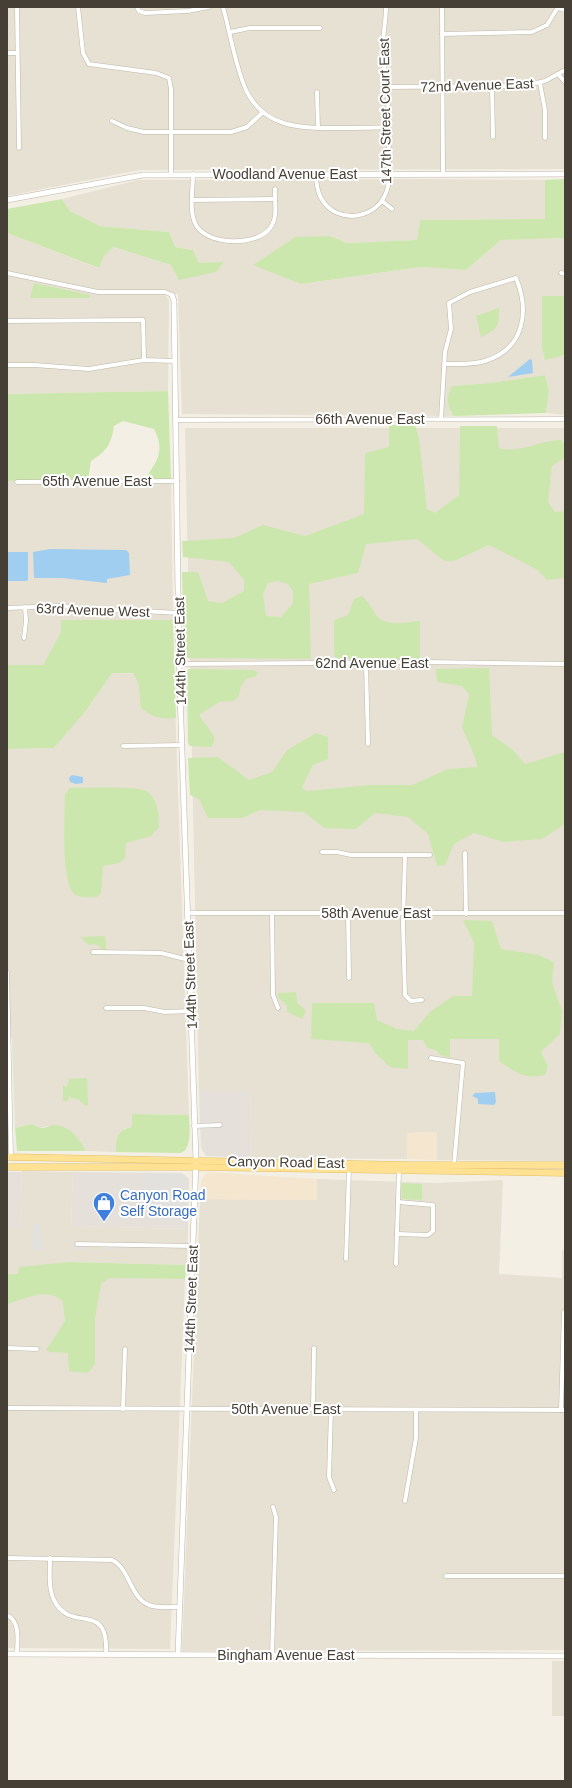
<svg xmlns="http://www.w3.org/2000/svg" width="572" height="1788" font-family="Helvetica,sans-serif">
<style>
.residential{fill:#e7e1d3}
.commercial{fill:#f5e6d0}
.industrial{fill:#e5e0da}
.green{fill:#cce7ad;fill-rule:evenodd}
.parking{fill:#e3e1dd}
.water{fill:#a0cef0}
.lines{fill:none;stroke-linecap:round;stroke-linejoin:round}
.minor-casing{stroke:#beb7a8;stroke-width:5}
.tertiary-casing{stroke:#beb7a8;stroke-width:6}
.primary-casing{stroke:#e3bf62;stroke-width:7}
.minor{stroke:#fff;stroke-width:4}
.tertiary{stroke:#fff;stroke-width:5}
.primary{stroke:#fee192;stroke-width:6}
.labels{text-anchor:middle;stroke-width:4;stroke-linejoin:round;paint-order:stroke}
.street-label{font-size:14px;fill:#453f35;stroke:#fff}
.shop-label{font-size:14px;fill:#366cbe;stroke:#fff;text-anchor:start}
</style>
<rect width="100%" height="100%" fill="#f3efe5"/>
<g class="residential">
<path d="M7,7H565V169L140,170L7,196Z"/>
<path d="M419,179L545,180L546,219L420,220L418,240L347,243L330,236L301,284L420,267L466,270L501,240L565,238V296H542V348L545,359L565,355V415L546,413L549,390L545,375L490,383L452,386L450,412L454,416L182,414L178,294L165,295L169,300L168,391L7,394V233L98,268L104,256L112,247L171,265L199,263L193,250L175,247L169,232L100,226L70,211L62,199L138,180Z"/>
<path d="M185,428H565V1161L437,1160L436,1132L407,1133V1159L252,1158L250,1091H199Z"/>
<path d="M171,479L173,620H62L61,632L43,665H7V481Z"/>
<path d="M112,673L174,674L189,1115L132,1114V1127L126,1128L119,1133L116,1152L86,1151L82,1145L47,1126L40,1128L31,1124L15,1128L12,1038L7,1037V749L54,748L85,712Z"/>
<path d="M22,1171L73,1172L71,1226L188,1229L187,1265L70,1262L69,1277L185,1279L170,1649L7,1648V1228H20Z"/>
<path d="M317,1179L437,1183L503,1180L499,1274L562,1278V1250H565V1650L182,1651L200,1199L316,1200Z"/>
<rect x="552" y="1661" width="13" height="55"/>
</g>
<g class="commercial">
<path d="M437,1132V1160L407,1159V1133Z"/>
<path d="M208,1172L317,1179V1200L200,1199L201,1180Z"/>
</g>
<g class="industrial">
<path d="M199,1091H250L252,1158L206,1156L201,1148Z"/>
<path d="M7,1172H22L20,1229L7,1228Z"/>
<path d="M73,1172L182,1173L189,1179L188,1229L71,1226Z"/>
</g>
<g class="green">
<path d="M565,179V238L501,240L466,270L420,267L301,284L253,265L295,237L330,236L347,243L417,240L420,220L545,219V180Z"/>
<path d="M62,199L70,211L100,226L169,232L175,247L193,250L199,263L224,262L216,272L179,280L171,265L113,247L104,256L99,268L7,233V209Z"/>
<path d="M34,283L90,295L89,298H30Z"/>
<path d="M542,296H565V355L545,360L542,348Z"/>
<path d="M499,308C499,327 498,329 481,337L476,316Z"/>
<path d="M545,375L549,390L546,413L454,416C447,409 446,394 452,386L490,383Z"/>
<path d="M168,391L171,479H145C158,460 165,451 154,429L123,421L114,426C111,444 108,450 91,461L88,480L7,481V394Z"/>
<path d="M389,425H415L419,438L427,509L435,513L459,495L460,426H497L499,448C519,454 540,440 561,440L565,445V457L552,466L548,502L555,512L565,511V578L547,580L538,570L489,545L454,561H444L417,539L366,544L358,573L309,584L311,659L187,658L184,655L182,572H198L208,601L222,603L244,591V580L229,562L183,557L182,541L234,538L263,525L305,536L364,514L365,453L389,447ZM277,581L288,584L293,591V603L281,617L266,616L263,594L268,583Z"/>
<path d="M362,596C369,602 372,609 377,616C387,627 407,622 420,621V659H337L334,655V620L348,615L354,599Z"/>
<path d="M61,620H173L176,718C161,719 153,718 141,708L138,682L133,673H112L85,712L54,748L7,749V665H43L61,632Z"/>
<path d="M489,668L492,735L513,750L525,764L565,752V824L542,839L503,842L474,833L454,844L445,865L437,866L428,834L408,817L375,813L356,829L324,828L304,812L260,810L242,818H208L199,799L190,795L188,758L218,757L249,780L272,772L287,750L316,733L328,737V759L313,765L302,787L306,791L371,785H412L448,769L477,767L475,757L462,728L469,694L462,686L437,682L436,669Z"/>
<path d="M188,669L254,670L258,673L256,676L246,679L241,686L239,696L233,701L219,702L199,715L214,736V742L211,747L190,746L188,743L187,671Z"/>
<path d="M70,788C83,788 137,786 146,791C158,798 159,815 159,827L151,836L126,843L125,858L119,863L103,866L101,893L97,897C91,897 80,898 76,895C60,886 65,813 65,794Z"/>
<path d="M463,920L492,921L501,949L539,955L554,962L552,982L562,1011L560,1034L541,1052L548,1066L545,1075C526,1080 514,1072 499,1061V1039H450V1058L440,1055L436,1050L427,1048L423,1040H408V1069L390,1067L375,1053L369,1043L311,1039L312,1003H374L377,1020L397,1029L414,1031L430,1012L453,996H472L474,943Z"/>
<path d="M105,936L106,950H103L96,944L88,945L81,937Z"/>
<path d="M296,992L297,1002L306,1011L302,1019L287,1012V1005L278,998V993Z"/>
<path d="M87,1078L88,1105L86,1106L79,1100L71,1098L70,1095L68,1101H63V1085L66,1087L69,1080L66,1079Z"/>
<path d="M132,1114L189,1115C189,1126 193,1148 181,1153L116,1152C116,1137 117,1130 132,1127Z"/>
<path d="M31,1124L41,1128C45,1128 48,1126 53,1125C69,1124 79,1139 86,1151H17L15,1128Z"/>
<path d="M401,1183L422,1184V1200L402,1199Z"/>
<path d="M70,1262L187,1265L185,1279L109,1278L101,1284L95,1318V1364L88,1373L69,1371L68,1353L50,1352L46,1350L65,1321L63,1302C48,1286 26,1299 7,1304V1274H18L19,1267Z"/>
</g>
<g class="parking">
<path d="M145,1173H182L187,1180V1221L145,1218Z"/>
<path d="M33,1224H41L40,1242H43V1250H32Z"/>
<path d="M74,1242H125V1249H104V1246H88V1249H74Z"/>
</g>
<g class="water">
<path d="M530,359L532,360L533,373L508,377Z"/>
<path d="M50,549L126,550L129,553L130,575L107,579V583L62,578H34L33,552Z"/>
<path d="M7,552H28V579L27,581H7Z"/>
<path d="M72,775L83,777V783L76,784L70,782L69,778Z"/>
<path d="M495,1092L496,1102L494,1105L478,1104V1099L472,1096L475,1093Z"/>
</g>
<g class="lines">
<g class="minor-casing">
<g id="minor">
<path d="M17,7L19,148"/>
<path d="M78,7L83,53L89,64L156,73L169,78L171,89V174"/>
<path d="M137,7L139,11L145,13L188,11L209,7"/>
<path d="M223,7C230,32 236,70 247,92C265,128 301,128 337,128C354,128 371,128 388,127"/>
<path d="M442,7L443,174"/>
<path d="M558,8L565,10"/>
<path d="M230,32L250,28H320"/>
<path d="M442,34L532,32L547,25L558,7"/>
<path d="M7,53H17"/>
<path d="M558,74L565,82"/>
<path d="M540,83L545,110V138"/>
<path d="M386,87L523,86L545,81L565,70"/>
<path d="M492,87L493,137"/>
<path d="M317,92L318,128"/>
<path d="M112,121L127,128L144,132H231L247,127L263,112"/>
<path d="M193,174C193,189 189,210 195,223C205,247 261,247 272,225C278,215 274,201 275,189"/>
<path d="M316,174C316,182 317,190 321,198C337,227 382,219 388,186C390,174 389,162 389,150C388,134 389,117 388,101C387,85 383,69 383,53C382,37 386,22 386,7"/>
<path d="M193,200L274,199"/>
<path d="M382,201L392,209"/>
<path d="M7,273L98,292H165L172,295"/>
<path d="M561,273L565,274"/>
<path d="M7,321L143,320L144,360"/>
<path d="M7,365H34L89,369L144,360L175,361"/>
<path d="M441,419L445,352L451,329L449,303L470,292L516,278C530,312 524,349 485,361C472,365 457,364 444,364"/>
<path d="M176,420L565,419"/>
<path d="M17,482L177,481"/>
<path d="M7,608L63,606L92,611L123,610L179,613"/>
<path d="M24,638L26,621L25,607"/>
<path d="M179,664L426,662L565,664"/>
<path d="M366,664L368,744"/>
<path d="M123,746L182,745"/>
<path d="M322,852H337L351,855H430"/>
<path d="M465,853L466,914"/>
<path d="M405,855L403,925L405,995L411,1001L422,1000"/>
<path d="M188,913H565"/>
<path d="M272,913L273,995L278,1008"/>
<path d="M348,913L349,978"/>
<path d="M93,952L161,953L189,960"/>
<path d="M7,972L11,1157"/>
<path d="M106,1008H144L165,1012L191,1011"/>
<path d="M431,1058L463,1063L454,1165"/>
<path d="M194,1126L220,1125"/>
<path d="M397,1234L428,1235L433,1231V1205L398,1202"/>
<path d="M77,1244L192,1246"/>
<path d="M346,1259L349,1170"/>
<path d="M396,1264L399,1171"/>
<path d="M7,1348L37,1349"/>
<path d="M7,1408L565,1410"/>
<path d="M123,1409L125,1349"/>
<path d="M313,1409L314,1348"/>
<path d="M331,1410L329,1477L334,1490"/>
<path d="M561,1410L564,1312"/>
<path d="M405,1501L416,1438V1410"/>
<path d="M7,1558L112,1560C131,1569 130,1601 152,1606C161,1608 171,1607 180,1607"/>
<path d="M50,1558C50,1572 48,1588 54,1600C71,1635 109,1598 106,1655"/>
<path d="M446,1576H565"/>
<path d="M7,1615C21,1622 17,1641 17,1654"/>
<path d="M272,1655L276,1517L273,1507"/>
</g>
</g>
<g class="tertiary-casing">
<g id="tertiary">
<path d="M7,200L143,175L565,174"/>
<path d="M172,295L174,301L179,664L196,1160L178,1655"/>
<path d="M7,1654L565,1656"/>
</g>
</g>
<g class="primary-casing">
<g id="primary">
<path d="M7,1157L410,1165H565"/>
<path d="M7,1167H195L565,1173"/>
</g>
</g>
<use href="#minor" class="minor"/>
<use href="#tertiary" class="tertiary"/>
<use href="#primary" class="primary"/>
</g>
<defs>
<g id="shop-pin" transform="scale(1.15)"><path d="M0 17L-7.5 6A9.5 9.5 0 1 1 7.5 6Z" fill="#3f7fe0" stroke="#fff"/><path d="M-5-2.5h2.3a2.7 3.5 0 0 1 5.4 0H5L5.5 6h-11ZM-1.5-2.5h3a1.5 2.3 0 0 0-3 0Z" fill="#fff"/></g>
</defs>
<g fill-rule="evenodd">
<use href="#shop-pin" x="104" y="1203"/>
</g>
<g class="labels">
<g class="street-label">
<text transform="translate(477 85) rotate(-2)" y="5">72nd Avenue East</text>
<text transform="translate(385 111) rotate(-91)" y="5">147th Street Court East</text>
<text x="285" y="179">Woodland Avenue East</text>
<text x="370" y="424">66th Avenue East</text>
<text x="97" y="486">65th Avenue East</text>
<text transform="translate(93 610) rotate(2)" y="5">63rd Avenue West</text>
<text transform="translate(180 651) rotate(-91)" y="5">144th Street East</text>
<text x="372" y="668">62nd Avenue East</text>
<text x="376" y="918">58th Avenue East</text>
<text transform="translate(190 975) rotate(-92)" y="5">144th Street East</text>
<text transform="translate(286 1162) rotate(1)" y="5">Canyon Road East</text>
<text transform="translate(191 1299) rotate(-88)" y="5">144th Street East</text>
<text x="286" y="1414">50th Avenue East</text>
<text x="286" y="1660">Bingham Avenue East</text>
</g>
<g class="shop-label">
<text x="120" y="1200">Canyon Road<tspan x="120" dy="16">Self Storage</tspan></text>
</g>
</g>
<rect width="572" height="1788" fill="none" stroke="#453f35" stroke-width="16"/>
</svg>
